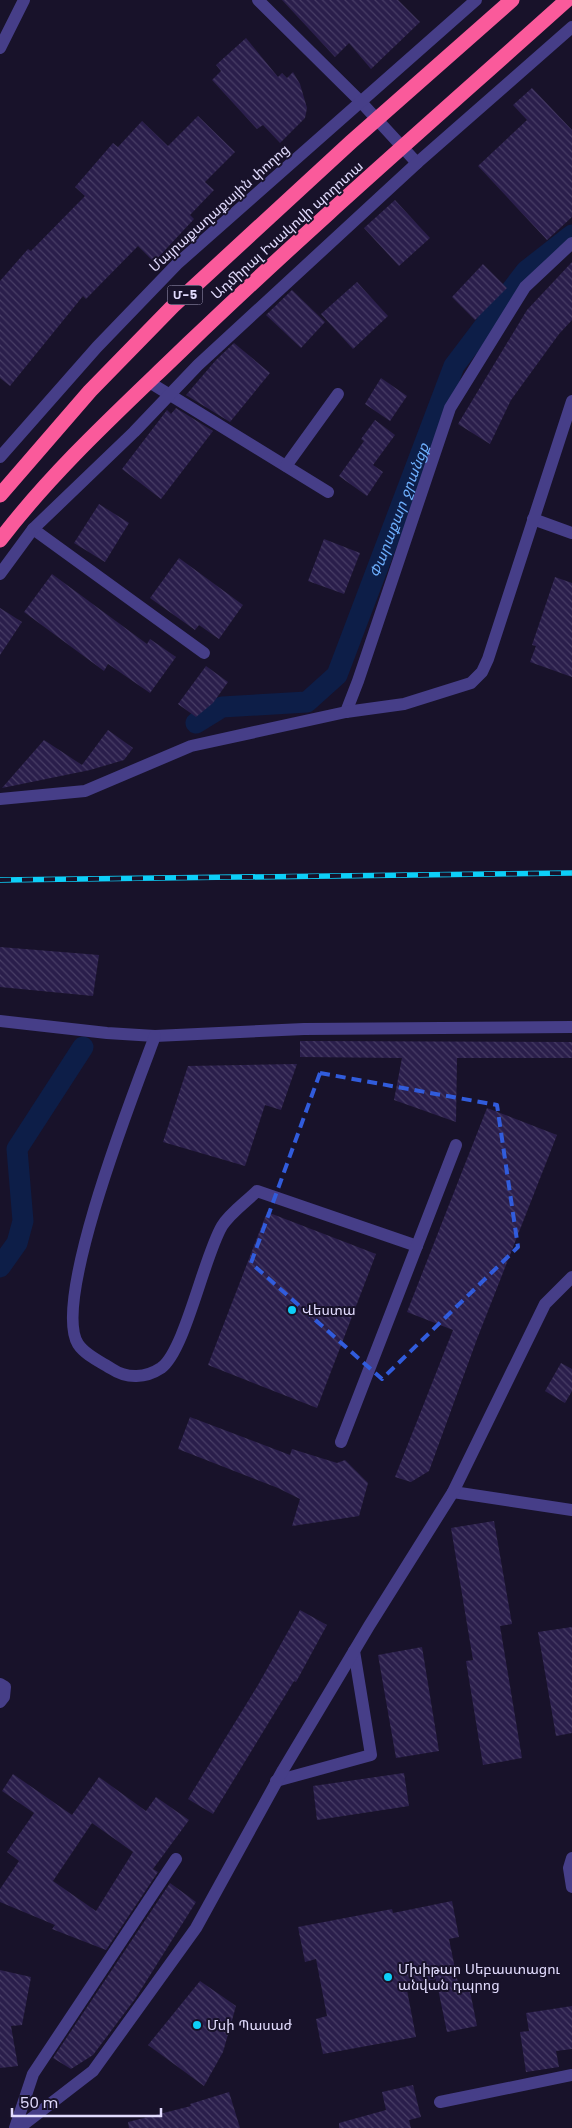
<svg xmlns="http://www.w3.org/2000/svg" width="572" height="2128" font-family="Poppins,'Noto Sans Armenian',sans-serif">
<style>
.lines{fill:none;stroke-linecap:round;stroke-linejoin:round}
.canal{stroke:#0d1e48;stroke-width:21}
.building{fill:url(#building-back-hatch);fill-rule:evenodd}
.minor{stroke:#463e88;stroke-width:12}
.highway{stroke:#fa5a9b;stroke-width:15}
.rail-casing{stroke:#0dcff8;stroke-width:5.5}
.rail{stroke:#18122a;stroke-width:4;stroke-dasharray:11;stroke-linecap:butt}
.marked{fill:none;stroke:#315cdc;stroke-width:4;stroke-dasharray:10 6;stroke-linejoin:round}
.poi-dot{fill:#0dcff8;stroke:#18122a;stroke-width:2}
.labels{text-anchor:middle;stroke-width:4;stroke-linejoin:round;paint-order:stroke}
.shield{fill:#18122a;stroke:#a59fbe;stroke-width:1}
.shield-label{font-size:12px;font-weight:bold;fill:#e2dcfe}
.street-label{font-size:14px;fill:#e2dcfe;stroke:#18122a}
.poi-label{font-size:14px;fill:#e2dcfe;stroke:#18122a;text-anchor:start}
.water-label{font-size:15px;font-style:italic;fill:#6daefb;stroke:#18122a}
</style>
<defs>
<pattern id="building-back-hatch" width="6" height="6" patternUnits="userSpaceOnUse" patternTransform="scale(1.25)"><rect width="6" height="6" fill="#2a1e4b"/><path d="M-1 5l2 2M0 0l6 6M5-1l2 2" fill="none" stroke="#493e66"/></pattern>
</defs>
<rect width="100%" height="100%" fill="#18122a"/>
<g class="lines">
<g class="canal">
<path id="s1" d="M196,723L222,707L307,702L337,675L454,366L526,271L572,235"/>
<path d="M0,1267L17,1243L23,1221L17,1149L83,1047"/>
</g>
</g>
<g class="building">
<path d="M282,0H398L420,22L371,69L349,43L335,57Z"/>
<path d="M246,38L278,77L282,73L287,78L293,72L300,84L307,108L305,118L280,143L263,125L257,129L212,80L221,71L216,65Z"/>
<path d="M532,88L572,130V217L547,240L478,166L527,120L513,105Z"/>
<path d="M198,116L235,152L205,182L214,190L190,215L194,219L154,262L138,246L86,299L83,296L10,386L0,378V281L28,249L31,251L85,196L75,187L113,143L118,147L142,121L168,146Z"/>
<path d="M395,200L430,238L399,266L364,228Z"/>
<path d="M572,262V320L559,334L511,400L490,444L458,424L527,310Z"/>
<path d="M483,264L507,288L475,320L452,297Z"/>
<path d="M357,282L388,316L353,349L321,314Z"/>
<path d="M292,290L325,322L301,348L266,315Z"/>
<path d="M234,343L270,373L230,422L186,395L216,360Z"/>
<path d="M381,378L407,396L390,421L365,404Z"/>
<path d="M176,408L213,431L161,499L122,469L167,410L171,414Z"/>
<path d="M375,420L395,435L373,465L383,472L367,496L339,476L364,441L361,439Z"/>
<path d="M99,504L129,523L105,562L74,543Z"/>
<path d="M324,539L360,553L344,594L308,581Z"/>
<path d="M179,558L243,605L219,639L199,625L195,630L150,598Z"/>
<path d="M52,574L147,644L150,639L176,657L150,693L108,664L104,671L24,612Z"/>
<path d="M555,577L572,583V677L530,662L536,646L532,645Z"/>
<path d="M0,608L22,622L0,655Z"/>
<path d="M206,666L228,682L213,703L196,717L178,704Z"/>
<path d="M108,730L133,748L124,760L90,770L2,788L44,740L82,765Z"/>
<path d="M0,947L99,955L93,996L0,987Z"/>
<path d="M300,1041L572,1042V1058H457L456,1122L394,1100L402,1058L300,1057Z"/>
<path d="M297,1064L281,1110L265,1105L245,1166L163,1142L188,1066Z"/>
<path d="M487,1108L557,1135L477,1339L429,1471L411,1482L395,1477L453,1330L407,1312Z"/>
<path d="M267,1212L376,1254L317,1408L208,1365Z"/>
<path d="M561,1363L572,1369V1391L565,1403L545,1391Z"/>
<path d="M190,1417L290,1455L292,1449L337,1463L345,1460L368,1483L359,1516L292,1526L300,1499L278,1488L178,1449Z"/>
<path d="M494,1521L512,1624L500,1626L522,1758L483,1765L466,1661L473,1660L451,1528Z"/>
<path d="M300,1610L327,1625L296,1682L294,1681L213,1814L188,1799L258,1685Z"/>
<path d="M572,1627V1733L556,1736L538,1632Z"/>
<path d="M422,1647L439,1751L396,1758L378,1655Z"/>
<path d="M404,1773L409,1806L317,1820L313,1786Z"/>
<path d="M13,1774L72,1815L99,1777L146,1811L156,1797L189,1820L153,1869L158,1872L106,1950L52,1929L55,1925L0,1902V1889L19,1861L7,1852L34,1813L2,1791ZM92,1823L133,1852L96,1911L53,1881Z"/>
<path d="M170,1883L196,1902L135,1999L93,2055L71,2069L53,2058Z"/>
<path d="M452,1901L459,1937L449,1939L460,1993L470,1991L477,2026L447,2032L436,1979L406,1985L416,2037L323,2054L316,2019L327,2016L316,1959L305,1962L298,1927L392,1909L393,1913Z"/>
<path d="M0,1970L31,1977L22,2025L11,2026L18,2066L0,2068Z"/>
<path d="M200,1981L236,2006L223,2052L204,2086L148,2045Z"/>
<path d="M572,2006V2049L556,2051L559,2067L526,2072L520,2032L529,2031L526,2013Z"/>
<path d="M413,2085L421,2117L409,2120L411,2128H339V2123L386,2110L382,2092Z"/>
<path d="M229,2092L240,2128H129L128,2122L191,2106L190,2104Z"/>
</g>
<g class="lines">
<g class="minor">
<path d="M258,0L360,101L417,163"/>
<path d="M0,48L24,0"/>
<path d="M149,382L328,492"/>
<path d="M0,457L97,347L177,264L476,0"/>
<path d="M286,466L338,394"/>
<path d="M533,519L572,533"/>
<path d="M33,529L204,653"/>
<path d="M0,574L33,529L134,432L198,365L417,163L572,27"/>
<path d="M346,712L358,681L450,408L525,287L572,243"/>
<path d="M0,799L85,791L191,746L346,712L404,704L471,683L482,672L488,659L572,401"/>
<path d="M0,1021L107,1033L155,1036L304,1029L572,1027"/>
<path d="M155,1036C136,1087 51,1301 78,1344C85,1355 101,1362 112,1369C127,1379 146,1378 161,1368C185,1351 204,1256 222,1226C230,1213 246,1202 257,1191L417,1246"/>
<path d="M341,1442L456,1145"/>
<path d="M453,1492L572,1510"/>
<path d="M0,1684L5,1687L4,1697L0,1702"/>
<path d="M276,1781L371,1755L354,1651"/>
<path d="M572,1858L569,1868L572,1887"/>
<path d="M440,2102L572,2075"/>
<path d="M15,2128L33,2074L176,1859"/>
<path d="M19,2128L93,2071L196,1928L283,1770L369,1626L453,1492L545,1304L572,1277"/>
</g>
<g class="highway">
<path d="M0,495L90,391L173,306L351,142L512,0"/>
<path d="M0,540C55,468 123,407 188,344C311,226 440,114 567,0"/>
</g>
<g class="rail-casing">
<path id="rail" d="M0,880L572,873"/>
</g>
<use href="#rail" class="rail"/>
</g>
<path class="marked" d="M320,1073L497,1105L518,1247L382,1379L251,1263Z"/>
<g class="poi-dot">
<circle cx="292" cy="1310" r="5"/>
<circle cx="388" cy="1977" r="5"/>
<circle cx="197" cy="2025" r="5"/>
</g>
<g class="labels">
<rect class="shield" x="167.5" y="285.5" width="35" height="19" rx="4"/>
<g class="shield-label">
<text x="185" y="299">Մ-5</text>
</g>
<g class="street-label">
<text transform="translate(219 208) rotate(-42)" y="5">Մայրաքաղաքային փողոց</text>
<text transform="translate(287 230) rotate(-42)" y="5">Ադմիրալ Իսակովի պողոտա</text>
</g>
<g class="poi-label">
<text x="302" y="1315">Վեստա</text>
<text x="398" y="1974">Մխիթար Սեբաստացու<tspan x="398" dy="16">անվան դպրոց</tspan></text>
<text x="207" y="2030">Մսի Պասաժ</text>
</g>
<g class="water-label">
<text dy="5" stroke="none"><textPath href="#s1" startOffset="332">Փարաքար ջրանցք</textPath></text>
</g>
</g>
<path d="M12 2108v8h149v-8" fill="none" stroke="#e2dcfe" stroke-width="2.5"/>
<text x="20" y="2108" font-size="15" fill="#e2dcfe" stroke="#18122a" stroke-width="4" paint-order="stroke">50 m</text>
</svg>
